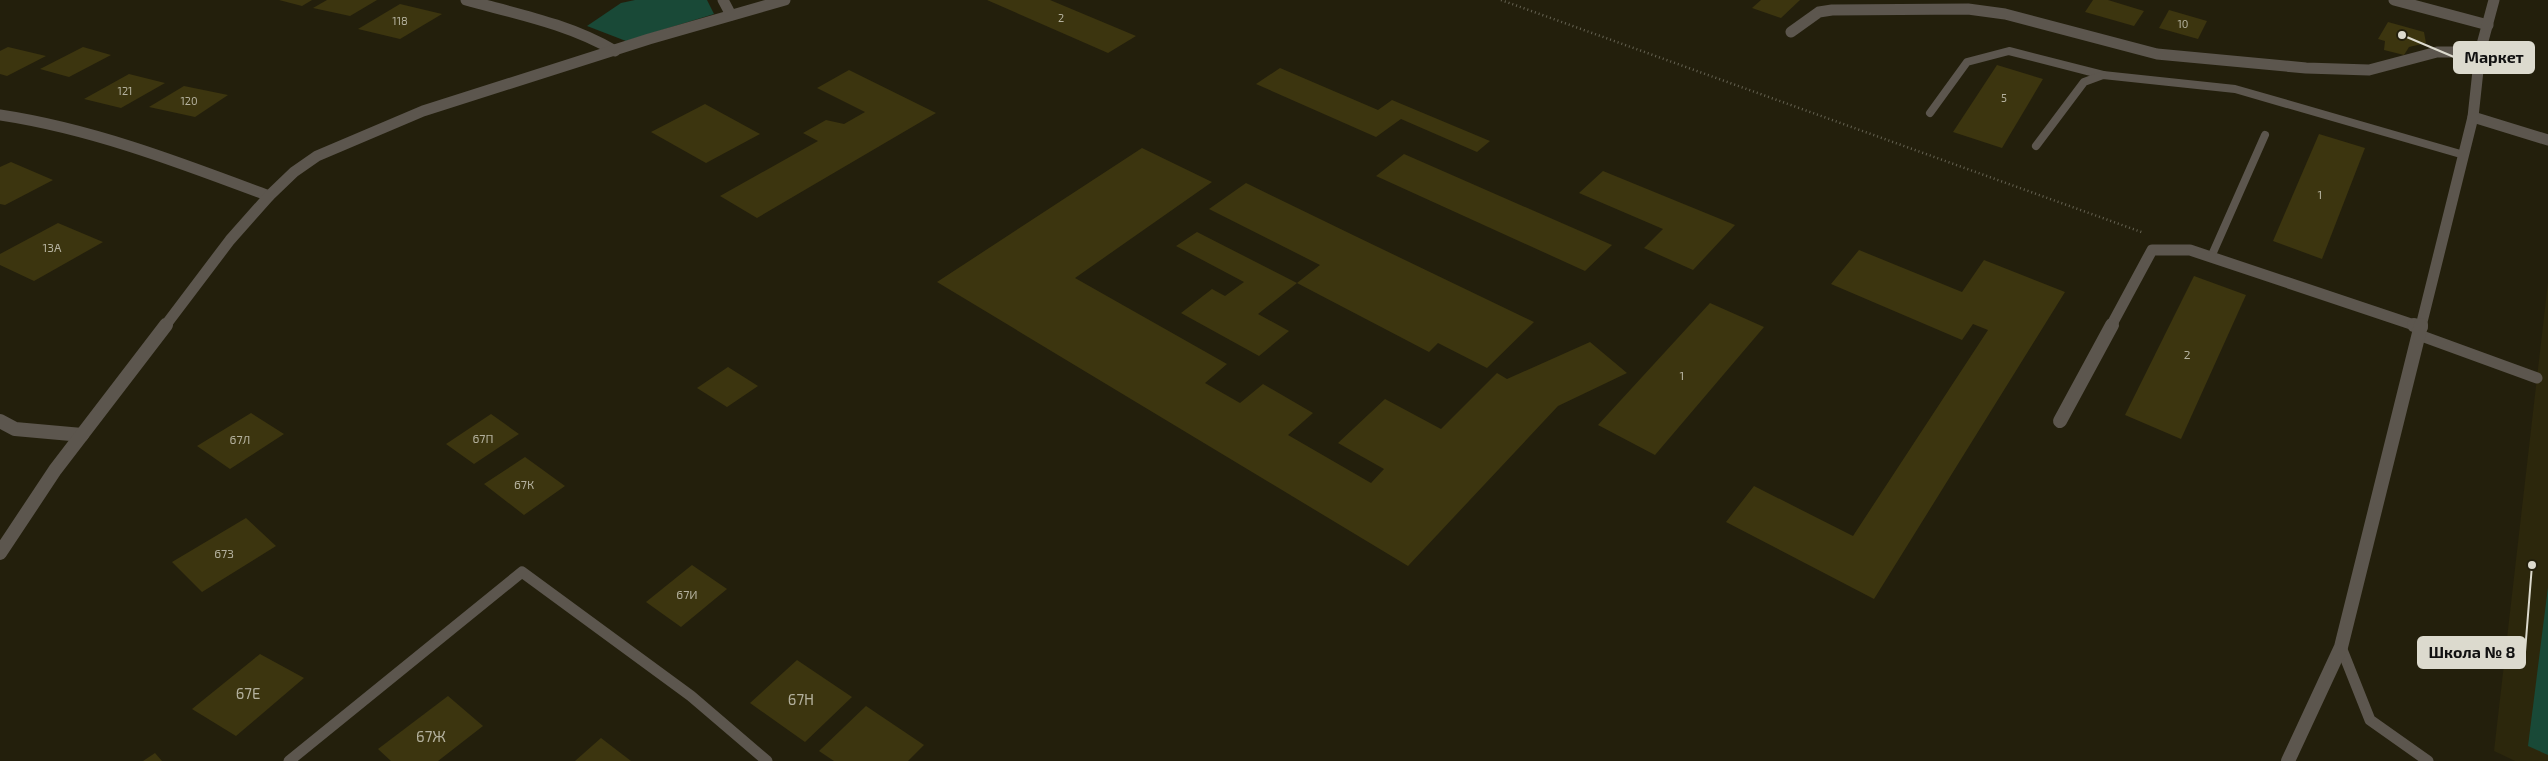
<svg xmlns="http://www.w3.org/2000/svg" width="2548" height="761" font-family="'Exo 2',sans-serif">
<style>
.built{fill:#2c270c}
.green{fill:#194937}
.building{fill:#3c350f}
.lines{fill:none;stroke-linecap:round;stroke-linejoin:round}
.path{stroke:#666353;stroke-width:2.5;stroke-dasharray:1 3;stroke-linecap:butt}
.service-far1{stroke:#5c564e;stroke-width:8}
.service{stroke:#5c564e;stroke-width:11}
.minor-far1{stroke:#5c564e;stroke-width:11}
.minor{stroke:#5c564e;stroke-width:14}
.tertiary-far1{stroke:#5c564e;stroke-width:11}
.tertiary{stroke:#5c564e;stroke-width:14}
.labels{text-anchor:middle;stroke-width:4.5;stroke-linejoin:round;paint-order:stroke}
.far-number-label{font-size:11px;fill:#b4b19e}
.number-label{font-size:12px;fill:#b4b19e}
.near-number-label{font-size:15px;fill:#b4b19e}
.leader{fill:none;stroke:#dcdace;stroke-width:2}
.callout-dot{fill:#dcdace;stroke:#231f0c;stroke-width:2}
.callout{fill:#dcdace;stroke:#dcdace;stroke-width:2}
.callout-label{font-size:16px;text-anchor:middle;font-weight:bold;fill:#111}
</style>
<rect width="100%" height="100%" fill="#231f0c"/>
<path class="built" d="M2548,282V761H2515L2494,751Z"/>
<g class="green">
<path d="M635,0H707L714,14L626,41L587,26L621,3Z"/>
<path d="M2548,587V755L2528,746Z"/>
</g>
<g class="building">
<path d="M279,0H312L302,6Z"/>
<path d="M327,0H377L350,16L313,8Z"/>
<path d="M987,0H1050L1136,36L1108,53Z"/>
<path d="M1761,0H1800L1781,18L1752,8Z"/>
<path d="M2093,0H2108L2144,11L2134,26L2085,12Z"/>
<path d="M400,4L442,14L400,39L358,29Z"/>
<path d="M2169,10L2207,21L2198,39L2159,28Z"/>
<path d="M2388,22L2424,32L2426,43L2409,47L2404,55L2384,50L2385,41L2378,39Z"/>
<path d="M8,47L46,56L7,76L0,74V51Z"/>
<path d="M83,47L111,55L69,77L40,69Z"/>
<path d="M1997,65L2043,79L2002,148L1953,132Z"/>
<path d="M1280,68L1378,110L1392,100L1490,141L1477,152L1401,119L1376,137L1256,84Z"/>
<path d="M849,70L936,113L757,218L720,196L818,141L803,133L826,120L844,124L865,112L817,88Z"/>
<path d="M129,74L165,83L121,108L84,99Z"/>
<path d="M184,86L228,95L195,117L149,107Z"/>
<path d="M705,104L760,134L706,163L651,132Z"/>
<path d="M2319,134L2365,148L2322,259L2273,241Z"/>
<path d="M1142,148L1212,182L1075,278L1227,364L1205,383L1240,403L1263,384L1313,413L1288,435L1371,483L1384,469L1338,443L1385,399L1441,429L1497,373L1507,379L1590,342L1627,373L1558,406L1408,566L937,282Z"/>
<path d="M1404,154L1612,245L1585,271L1376,176Z"/>
<path d="M11,162L53,180L5,205L0,204V167Z"/>
<path d="M1603,171L1735,225L1693,270L1644,248L1663,229L1579,193Z"/>
<path d="M1246,183L1355,236L1534,322L1487,368L1438,343L1429,352L1297,283L1258,314L1289,331L1259,356L1181,313L1212,289L1225,296L1244,282L1176,246L1197,232L1297,283L1320,265L1209,209Z"/>
<path d="M58,223L103,242L34,281L0,265V254Z"/>
<path d="M1859,250L1962,292L1984,260L2065,292L1874,599L1726,522L1754,486L1853,536L1988,330L1973,324L1962,340L1831,284Z"/>
<path d="M2194,276L2246,295L2181,439L2125,415Z"/>
<path d="M1710,303L1764,327L1655,455L1598,425Z"/>
<path d="M728,367L758,386L727,407L697,388Z"/>
<path d="M251,413L284,434L230,469L197,446Z"/>
<path d="M491,414L519,434L474,464L446,444Z"/>
<path d="M525,457L565,486L524,515L484,484Z"/>
<path d="M246,518L276,546L202,592L172,562Z"/>
<path d="M692,565L727,589L681,627L646,602Z"/>
<path d="M260,654L304,678L236,736L192,709Z"/>
<path d="M797,660L852,697L805,742L750,703Z"/>
<path d="M448,696L483,726L438,761H391L378,749Z"/>
<path d="M866,706L924,745L908,761H834L819,751Z"/>
<path d="M601,738L631,761H575Z"/>
<path d="M155,753L162,761H143Z"/>
</g>
<g class="lines">
<path class="path" d="M1501,0L2144,233"/>
<g class="service-far1">
<path d="M1930,113L1967,62L2009,51L2103,75"/>
<path d="M2036,146L2084,82L2103,75L2235,89L2464,155"/>
<path d="M2211,257L2265,135"/>
</g>
<g class="service">
<path d="M2419,335L2537,378"/>
<path d="M2341,647L2370,720L2428,761"/>
<path d="M289,761L522,572L691,696L767,761"/>
</g>
<g class="minor-far1">
<path d="M466,0C517,14 569,24 615,51"/>
<path d="M723,0L731,15"/>
<path d="M2394,0L2488,25"/>
<path d="M1791,32L1819,12L1832,10L1968,9L2005,14L2157,54L2306,68L2369,70L2437,52H2480"/>
<path d="M0,115C93,129 181,163 269,196"/>
<path d="M2473,117L2548,140"/>
<path d="M2111,326L2152,250H2190L2417,326"/>
<path d="M2421,326L2473,117L2480,52L2494,0"/>
</g>
<g class="minor">
<path d="M2414,325L2421,327"/>
<path d="M0,421L15,429L82,435"/>
<path d="M2060,421L2112,325"/>
<path d="M2288,761L2341,647L2421,325"/>
</g>
<path class="tertiary-far1" d="M165,326L230,240L269,196L294,172L317,156L423,111L649,39L785,0"/>
<path class="tertiary" d="M0,553L55,470L166,325"/>
</g>
<g class="labels">
<g class="far-number-label">
<text x="1061" y="22">2</text>
<text x="400" y="25">118</text>
<text x="2183" y="28">10</text>
<text x="125" y="95">121</text>
<text x="2004" y="102">5</text>
<text x="189" y="105">120</text>
</g>
<g class="number-label">
<text x="2320" y="199">1</text>
<text x="52" y="252">13А</text>
<text x="2187" y="359">2</text>
<text x="1682" y="380">1</text>
<text x="483" y="443">67П</text>
<text x="240" y="444">67Л</text>
<text x="524" y="489">67К</text>
<text x="224" y="558">67З</text>
<text x="687" y="599">67И</text>
</g>
<g class="near-number-label">
<text x="248" y="699">67Е</text>
<text x="801" y="705">67Н</text>
<text x="431" y="742">67Ж</text>
</g>
</g>
<path class="leader" d="M2402 35L2454 57M2532 565L2525 652"/>
<g class="callout-dot">
<circle cx="2402" cy="35" r="5"/>
<circle cx="2532" cy="565" r="5"/>
</g>
<g class="callout">
<rect x="2454" y="42" width="80" height="31" rx="5"/>
<rect x="2418" y="637" width="107" height="31" rx="5"/>
</g>
<g class="callout-label">
<text x="2494" y="63">Маркет</text>
<text x="2472" y="658">Школа № 8</text>
</g>
</svg>
